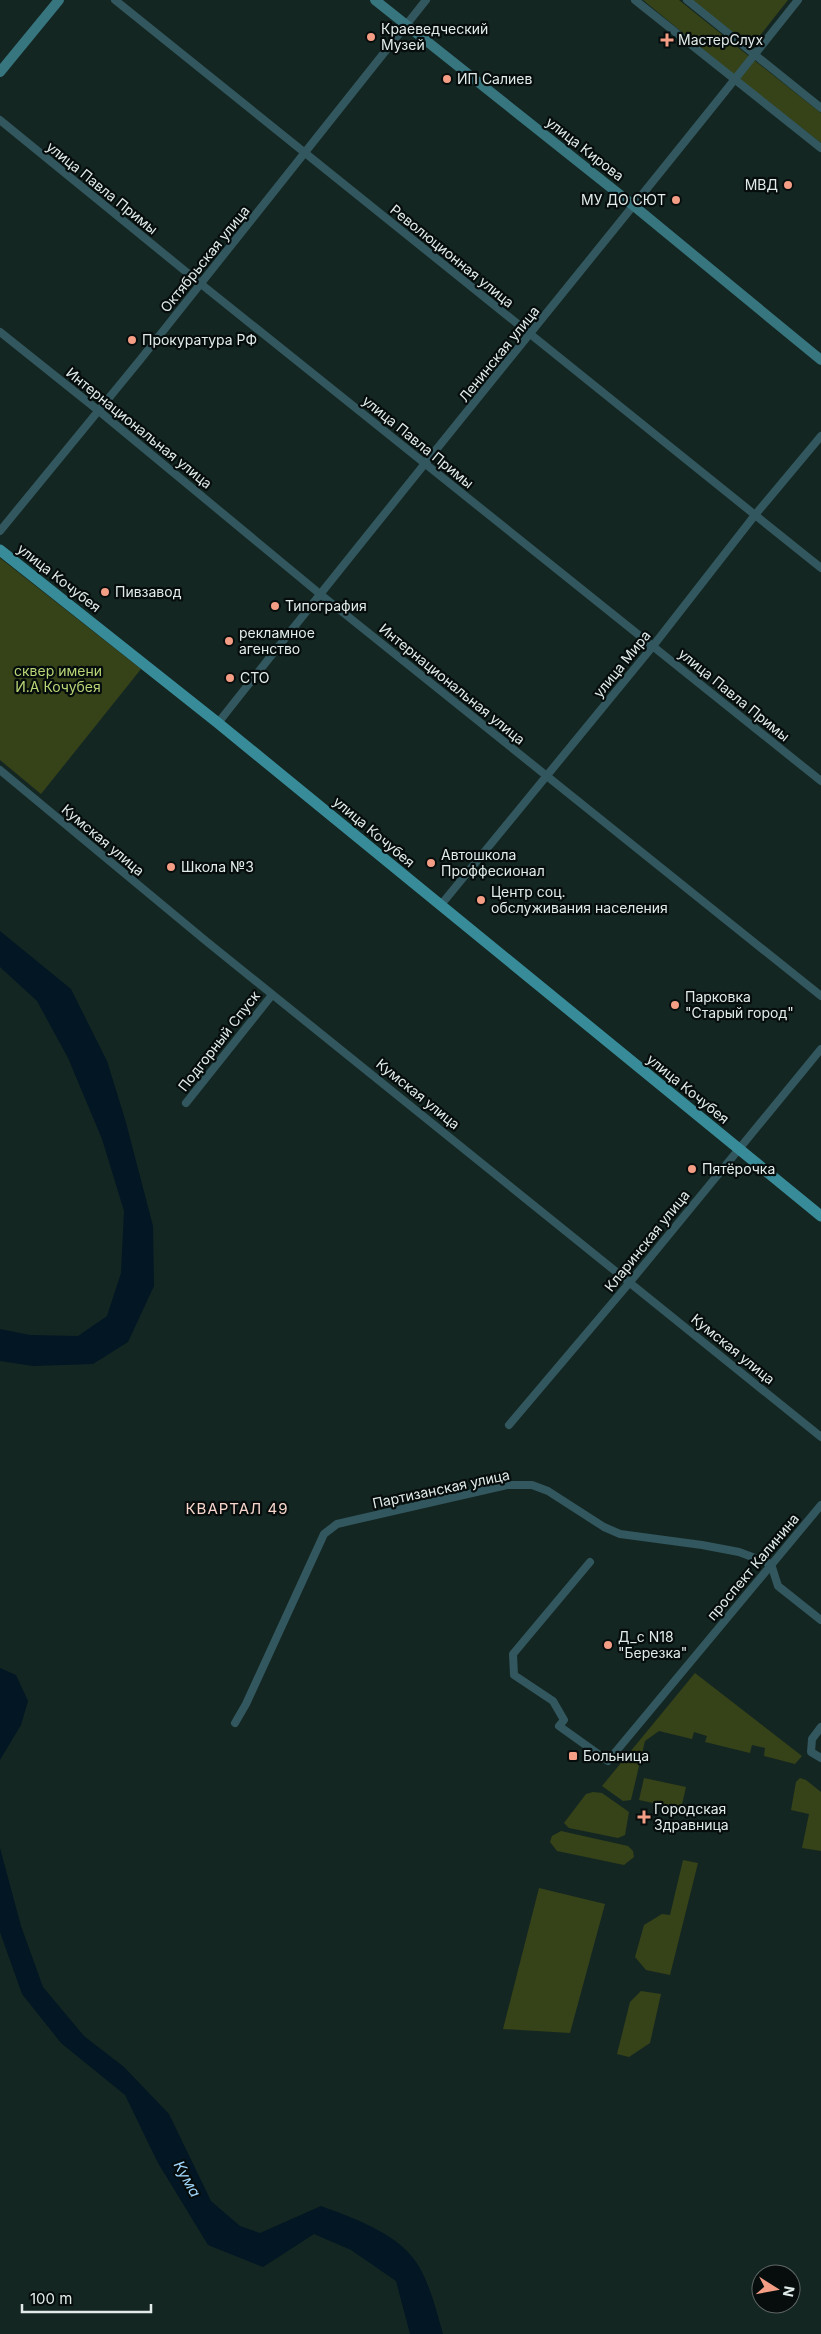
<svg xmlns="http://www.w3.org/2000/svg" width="821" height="2334" font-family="Inter,sans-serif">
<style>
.green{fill:#364218}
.water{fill:#021623}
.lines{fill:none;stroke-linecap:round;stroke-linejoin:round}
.street{stroke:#32575e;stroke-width:8}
.secondary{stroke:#37757f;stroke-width:10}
.primary{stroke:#388c99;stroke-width:11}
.poi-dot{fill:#f49e86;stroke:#060d0c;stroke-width:2}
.labels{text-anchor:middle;stroke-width:4.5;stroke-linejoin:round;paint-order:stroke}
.poi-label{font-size:14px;fill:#e1ecea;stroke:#060d0c;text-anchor:start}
.street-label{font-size:14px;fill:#e1ecea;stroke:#060d0c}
.park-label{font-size:14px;fill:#b9d676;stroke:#060d0c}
.neighbourhood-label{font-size:15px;letter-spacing:1px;fill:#f7d6cc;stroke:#060d0c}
.water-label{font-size:15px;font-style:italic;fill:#a0d7fc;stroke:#060d0c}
</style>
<rect width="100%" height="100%" fill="#142622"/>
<g class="green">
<path d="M643,0H679L750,57L735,76Z"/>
<path d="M692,0H788L751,47Z"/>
<path d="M754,60L821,113V143L739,79Z"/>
<path d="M0,558L141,669L41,794L0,760Z"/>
<path d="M695,1673L802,1756L795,1764L764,1756L765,1748L752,1745L750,1753L705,1742L707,1736L694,1732L692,1739L659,1731L645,1741L631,1800L623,1801L602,1786Z"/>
<path d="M644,1778L686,1787L681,1809L639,1800Z"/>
<path d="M800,1778L806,1780L821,1792V1851L802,1848L809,1814L791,1810L796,1782Z"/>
<path d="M593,1792L602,1793L629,1812L625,1835L618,1838L569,1828L564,1823L586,1794Z"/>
<path d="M561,1831L628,1846L633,1851L634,1857L624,1865L557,1851L550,1842L552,1836Z"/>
<path d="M683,1860L698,1863L670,1975L646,1970L635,1957L644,1925L662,1914L670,1915Z"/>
<path d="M539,1888L605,1904L570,2033L503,2029Z"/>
<path d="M641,1991L661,1994L650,2043L629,2057L617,2054L630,2002Z"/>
</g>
<g class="water">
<path d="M0,931L71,989L107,1061L125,1119L153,1226L154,1286L128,1342L93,1364L33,1366L0,1361V1329L30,1335L78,1336L107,1316L121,1273L124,1211L102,1139L68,1058L37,1001L0,967Z"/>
<path d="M0,1668L16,1675L28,1701L21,1725L0,1760Z"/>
<path d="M0,1848L21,1926L43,1987L84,2036L124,2067L169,2114L211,2201L240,2226L260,2233L321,2206C358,2220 404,2235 422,2272C432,2292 437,2313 443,2334H410L396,2281L351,2250L314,2234L263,2267L208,2245L158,2163L125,2095L61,2043L22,1994L0,1932Z"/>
</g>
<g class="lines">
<g class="street">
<path d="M115,0L821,568"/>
<path d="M635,0L821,148"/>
<path d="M687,0L821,108"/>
<path d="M0,120L201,284L821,781"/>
<path d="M0,332L99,411L320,594L821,996"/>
<path d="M0,531L140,360L426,0"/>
<path d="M218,723C409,480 606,242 798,0"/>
<path d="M0,770L206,941L821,1437"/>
<path d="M440,906L653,646L755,515L821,436"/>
<path d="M186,1103L272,995"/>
<path d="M509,1425L630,1282L821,1049"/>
<path d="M590,1562L513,1654L514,1675L553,1701L564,1720L559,1726L608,1761L821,1505"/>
<path d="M235,1723L246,1704L324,1534L337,1524L507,1485H532L548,1491L604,1527L620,1534L702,1545L739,1552L771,1564L778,1586L821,1620"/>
<path d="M821,1727L812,1739L811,1752L821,1758"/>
</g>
<g class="secondary">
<path d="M375,0L634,206L821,360"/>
<path d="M0,72L59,0"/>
</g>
<path class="primary" d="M0,550L218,723L821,1216"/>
</g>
<g class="poi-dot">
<circle cx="371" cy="37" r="5"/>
<path d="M664.5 32.5h5v5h5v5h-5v5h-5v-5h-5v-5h5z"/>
<circle cx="447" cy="79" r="5"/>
<circle cx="788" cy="185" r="5"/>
<circle cx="676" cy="200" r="5"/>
<circle cx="132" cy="340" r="5"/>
<circle cx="105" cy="592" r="5"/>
<circle cx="275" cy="606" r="5"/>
<circle cx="229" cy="641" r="5"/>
<circle cx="230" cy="678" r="5"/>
<circle cx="431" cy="863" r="5"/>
<circle cx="171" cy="867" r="5"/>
<circle cx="481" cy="900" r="5"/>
<circle cx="675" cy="1005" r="5"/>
<circle cx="692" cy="1169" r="5"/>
<circle cx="608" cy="1645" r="5"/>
<rect x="568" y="1751" width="10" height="10" rx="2.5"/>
<path d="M641.5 1809.5h5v5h5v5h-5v5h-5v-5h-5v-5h5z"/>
</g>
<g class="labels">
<g class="poi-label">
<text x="381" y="34">Краеведческий<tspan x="381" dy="16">Музей</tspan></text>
<text x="678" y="45">МастерСлух</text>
<text x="457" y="84">ИП Салиев</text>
<text x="778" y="190" text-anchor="end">МВД</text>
<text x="666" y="205" text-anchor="end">МУ ДО СЮТ</text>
<text x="142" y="345">Прокуратура РФ</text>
<text x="115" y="597">Пивзавод</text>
<text x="285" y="611">Типография</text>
<text x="239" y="638">рекламное<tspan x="239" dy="16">агенство</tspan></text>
<text x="240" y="683">СТО</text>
<text x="441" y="860">Автошкола<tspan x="441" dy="16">Проффесионал</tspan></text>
<text x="181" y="872">Школа №3</text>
<text x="491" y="897">Центр соц.<tspan x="491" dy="16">обслуживания населения</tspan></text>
<text x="685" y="1002">Парковка<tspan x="685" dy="16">"Старый город"</tspan></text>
<text x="702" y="1174">Пятёрочка</text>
<text x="618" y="1642">Д_с N18<tspan x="618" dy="16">"Березка"</tspan></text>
<text x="583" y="1761">Больница</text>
<text x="654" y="1814">Городская<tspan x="654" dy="16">Здравница</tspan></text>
</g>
<g class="street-label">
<text transform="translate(585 149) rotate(38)" y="5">улица Кирова</text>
<text transform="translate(102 188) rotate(39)" y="5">улица Павла Примы</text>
<text transform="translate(452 256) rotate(39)" y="5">Революционная улица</text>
<text transform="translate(205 259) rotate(-51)" y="5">Октябрьская улица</text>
<text transform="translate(499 354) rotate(-51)" y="5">Ленинская улица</text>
<text transform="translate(139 428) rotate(39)" y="5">Интернациональная улица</text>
<text transform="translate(418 442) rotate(39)" y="5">улица Павла Примы</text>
<text transform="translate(59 578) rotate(38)" y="5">улица Кочубея</text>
<text transform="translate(622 664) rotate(-51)" y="5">улица Мира</text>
<text transform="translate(452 684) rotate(39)" y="5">Интернациональная улица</text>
<text transform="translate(734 695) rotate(39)" y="5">улица Павла Примы</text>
<text transform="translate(374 832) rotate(40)" y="5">улица Кочубея</text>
<text transform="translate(103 840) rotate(40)" y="5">Кумская улица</text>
<text transform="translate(219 1041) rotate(-52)" y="5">Подгорный Спуск</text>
<text transform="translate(688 1089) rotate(39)" y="5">улица Кочубея</text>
<text transform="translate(418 1094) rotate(39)" y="5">Кумская улица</text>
<text transform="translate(647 1241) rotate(-51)" y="5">Кларинская улица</text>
<text transform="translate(733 1349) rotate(39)" y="5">Кумская улица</text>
<text transform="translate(441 1489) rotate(-12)" y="5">Партизанская улица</text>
<text transform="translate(753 1567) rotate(-50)" y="5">проспект Калинина</text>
</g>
<g class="park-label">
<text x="58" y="676">сквер имени<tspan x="58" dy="16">И.А Кочубея</tspan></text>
</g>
<g class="neighbourhood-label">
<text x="237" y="1514">КВАРТАЛ 49</text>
</g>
<g class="water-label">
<text transform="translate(187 2179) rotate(61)" y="5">Кума</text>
</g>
</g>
<g transform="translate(776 2289) rotate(101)"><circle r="24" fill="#060d0c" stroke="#5e6665"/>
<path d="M0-4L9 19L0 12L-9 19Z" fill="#f49e86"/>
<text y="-8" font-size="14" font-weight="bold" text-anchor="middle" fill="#e1ecea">N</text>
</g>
<path d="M22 2304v8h129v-8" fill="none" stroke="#e1ecea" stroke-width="2.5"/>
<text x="30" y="2304" font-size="15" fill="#e1ecea" stroke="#060d0c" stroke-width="4" paint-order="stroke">100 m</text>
</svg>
